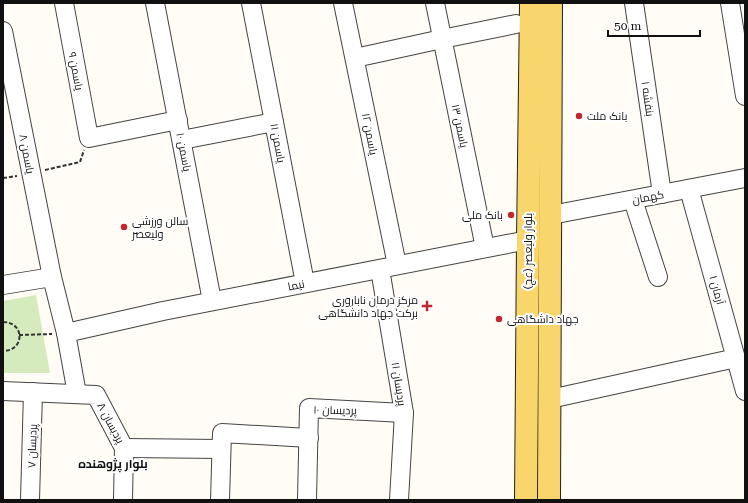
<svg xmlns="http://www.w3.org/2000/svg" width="748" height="503" font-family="'Roboto Serif',Cairo,serif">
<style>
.green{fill:#d5ebbd}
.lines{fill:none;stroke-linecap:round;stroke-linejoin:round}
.minor-casing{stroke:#444;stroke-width:20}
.major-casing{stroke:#222;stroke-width:24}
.path{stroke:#333;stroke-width:2;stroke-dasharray:4 2;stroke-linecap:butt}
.minor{stroke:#fff;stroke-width:18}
.major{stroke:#f9d66b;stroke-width:22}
.poi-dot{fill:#c4262e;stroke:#fff;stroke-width:1.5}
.labels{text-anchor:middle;stroke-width:4;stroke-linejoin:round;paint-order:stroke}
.street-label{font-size:11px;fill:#111;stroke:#fff}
.poi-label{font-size:11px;fill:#111;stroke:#fff;text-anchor:start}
.neighbourhood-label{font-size:12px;font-weight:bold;fill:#111;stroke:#fff}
</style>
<rect width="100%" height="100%" fill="#fffdf5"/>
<path class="green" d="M36,295L50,373H3V301Z"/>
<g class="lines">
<g class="minor-casing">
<g id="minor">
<path d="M64,3L89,138L178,120"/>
<path d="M155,3L212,301"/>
<path d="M251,3L305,283"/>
<path d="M343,3L397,265"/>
<path d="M435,3L485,248"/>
<path d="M634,3L662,194"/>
<path d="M730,3L745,96"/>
<path d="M3,31L52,277L66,333L77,394"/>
<path d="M355,58L442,39L516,24"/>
<path d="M182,140L274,122"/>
<path d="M689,189L745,391"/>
<path d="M633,200L658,277"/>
<path d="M551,215L745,178"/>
<path d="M380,269L404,413L399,500"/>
<path d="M3,285L52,277"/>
<path d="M66,333L163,311L528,240"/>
<path d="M3,391L96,395L124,448L123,500"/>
<path d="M550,399L736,358"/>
<path d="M124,448L221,449"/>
<path d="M30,500L33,392"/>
<path d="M220,500L222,433L309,438"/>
<path d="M307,500L309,408L404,413"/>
</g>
</g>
<g class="major-casing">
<g id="major">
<path d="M526,500L528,240L531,3"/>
<path d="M549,500L551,3"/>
</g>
</g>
<g class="path">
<path d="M45,170L80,162L84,150"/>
<path d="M3,178L17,176"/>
<path d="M3,322C25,322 25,351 3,351"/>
<path d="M19,335L52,334"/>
</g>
<use href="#minor" class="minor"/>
<use href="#major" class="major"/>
</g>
<g class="poi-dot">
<circle cx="579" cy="116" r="4"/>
<circle cx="511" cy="215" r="4"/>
<circle cx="124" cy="227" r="4"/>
<path d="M425 300h4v4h4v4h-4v4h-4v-4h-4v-4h4z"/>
<circle cx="499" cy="319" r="4"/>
</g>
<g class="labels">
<g class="street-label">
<text transform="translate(76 71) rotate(79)" y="4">یاسمن ۹</text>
<text transform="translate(648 99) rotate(82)" y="4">بنفشه ۱</text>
<text transform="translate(460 126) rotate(78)" y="4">یاسمن ۱۳</text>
<text transform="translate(370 134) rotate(79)" y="4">یاسمن ۱۲</text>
<text transform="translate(278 143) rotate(79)" y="4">یاسمن ۱۱</text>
<text transform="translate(184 152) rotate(79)" y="4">یاسمن ۱۰</text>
<text transform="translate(27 154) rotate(79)" y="4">یاسمن ۸</text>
<text transform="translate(648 197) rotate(-11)" y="4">کهمان</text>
<text transform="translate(528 251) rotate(-90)" y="4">بلوار ولیعصر (عج)</text>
<text transform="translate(296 285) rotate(-11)" y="4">نیما</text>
<text transform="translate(717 290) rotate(75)" y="4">آرمان ۱</text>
<text transform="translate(399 384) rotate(81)" y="4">پردیسان ۱۱</text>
<text transform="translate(335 410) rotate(1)" y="4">پردیسان ۱۰</text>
<text transform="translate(111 423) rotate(62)" y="4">پردیسان ۸</text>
<text transform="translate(32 446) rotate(-88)" y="4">پردیسان ۷</text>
</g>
<g class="poi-label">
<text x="587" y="120">بانک ملت</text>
<text x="503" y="219" text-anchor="end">بانک ملی</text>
<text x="132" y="225">سالن ورزشی<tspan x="132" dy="13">ولیعصر</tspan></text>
<text x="418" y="304" text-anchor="end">مرکز درمان ناباروری<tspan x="418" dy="13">برکت جهاد دانشگاهی</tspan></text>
<text x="507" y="323">جهاد داشگاهی</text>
</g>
<g class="neighbourhood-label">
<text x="113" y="468">بلوار پژوهنده</text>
</g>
</g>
<rect width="748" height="503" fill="none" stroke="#111111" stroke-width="8"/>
<path d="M608 30v6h92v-6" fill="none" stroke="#111111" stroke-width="2"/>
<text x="614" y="30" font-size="12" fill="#111111" stroke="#ffffff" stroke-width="3" paint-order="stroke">50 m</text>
</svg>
